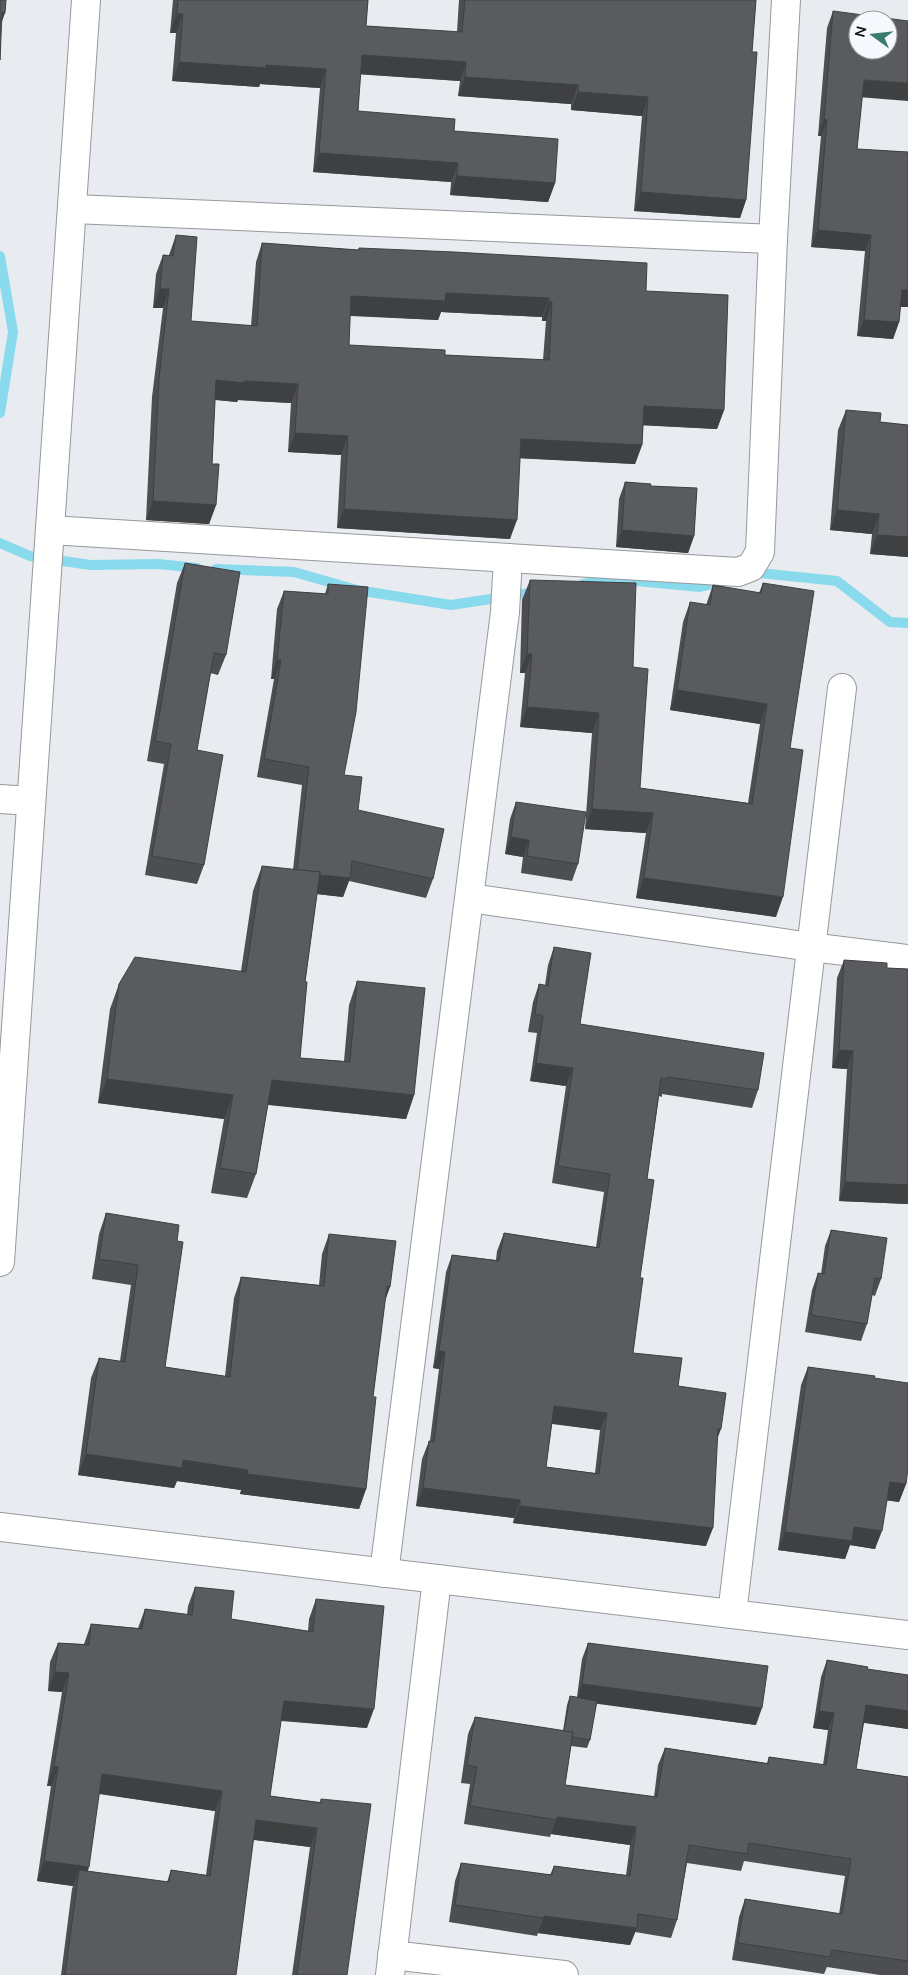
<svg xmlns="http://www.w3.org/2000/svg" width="908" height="1975" font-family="Mulish,sans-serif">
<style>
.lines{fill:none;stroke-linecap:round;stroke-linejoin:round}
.stream{stroke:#89daed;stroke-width:10}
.street-casing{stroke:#96989c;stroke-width:30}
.street{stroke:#fff;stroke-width:28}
.wall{fill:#4d4e52;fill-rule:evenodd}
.shaded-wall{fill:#3e4042}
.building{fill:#595b5f;stroke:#3e4042;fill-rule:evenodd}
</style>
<rect width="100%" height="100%" fill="#e8ebef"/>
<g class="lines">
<g class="stream">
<path d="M0,256L13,332L0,413"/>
<path d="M0,543L30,556L90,565L158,564L197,568"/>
<path d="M216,569L294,572L357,590L451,605L537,592"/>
<path d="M751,575L759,573L837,581L890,622L908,623"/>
<path d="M583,584L615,579L700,587L725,581"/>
</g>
<g class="street-casing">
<g id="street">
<path d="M73,209L773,239"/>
<path d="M50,530L738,572L751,567L760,552L773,239L786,0"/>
<path d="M0,799L31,801"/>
<path d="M470,898L811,947L908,959"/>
<path d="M0,1262L86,0"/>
<path d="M0,1527L908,1635"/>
<path d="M384,1573L505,612L508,558"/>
<path d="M732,1614L842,688"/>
<path d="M392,1955L564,1975"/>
<path d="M390,1975L437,1579"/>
</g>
</g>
<use href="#street" class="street"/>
</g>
<g class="wall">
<path d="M173,0H368L366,26L457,32L459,0H756L752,52L746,200L740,218L634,211L642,116L571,110V104L458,96L460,81L360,74L358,111L454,131L555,183L548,202L450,195L451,182L313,172L320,88L260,84L259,87L172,81L176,33H170Z"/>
<path d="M833,11L862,97L857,149L908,152V307H900L899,322L893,339L857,336L865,251L811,247L821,136H818L827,28Z"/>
<path d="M176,235L191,321L251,326L256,262L262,243L358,250L359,248L646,291L724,410L717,429L643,425L642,445L635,464L520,458L510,539L337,528L341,455L288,452L291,403L238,400L237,402L215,400L212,464L216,505L209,524L146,520L152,397L163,308H153L156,274L163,255H169ZM441,312L542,317V321H546L543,360L445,355L349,345L350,316L438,320Z"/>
<path d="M846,410L880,422L908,425V557L870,554L872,534L830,530L838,430Z"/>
<path d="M625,482L650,486L694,536L688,553L616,547L619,499Z"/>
<path d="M185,563L226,655L218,675L210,673L197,750L204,865L197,884L145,875L164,764L147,761L177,583Z"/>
<path d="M530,580L633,667L640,788L748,803L760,724L670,710L683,622L690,602L706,605L713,585L759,593L763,583L790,748L776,917L636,898L646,833L585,829L592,733L520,727L525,673H520L522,600Z"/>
<path d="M328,584L344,775L358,810L433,879L426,898L349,881L343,897L317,894L305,982L300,1058L344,1061L349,1005L357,981L414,1095L406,1119L268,1105L256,1174L247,1198L211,1193L224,1119L98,1103L110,1009L119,984L241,971L253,891L262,866L293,870L302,785L257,777L274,679H271L277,609L284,591L325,594Z"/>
<path d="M516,802L578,864L572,881L521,873L523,857L505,854L510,819Z"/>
<path d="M554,947L580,1024L758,1090L752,1108L662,1094V1097L659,1096L647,1179L640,1278L633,1353L678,1386L717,1438L706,1546L513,1523L514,1518L416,1506L422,1459L429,1441H430L439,1369L433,1368L446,1272L452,1255L496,1260L497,1251L504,1233L596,1247L604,1192L552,1183L566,1086L530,1081L537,1033L528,1032L533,1002L539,984L545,985L548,965ZM552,1424L600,1430L595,1473L546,1467Z"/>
<path d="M844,960L887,968L908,969V1204L839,1201L847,1069L832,1068L837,978Z"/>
<path d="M106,1213L177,1241L165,1367L225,1376L234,1298L241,1277L319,1285L322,1254L329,1234L385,1300L373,1397L366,1489L359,1509L240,1494L241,1490L177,1481L174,1488L78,1475L91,1378L99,1358L120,1361L131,1285L92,1279L99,1234Z"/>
<path d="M831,1230L881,1279L875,1296L872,1295L867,1324L861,1341L805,1332L812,1290L818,1273L821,1274L825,1246Z"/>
<path d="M808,1367L874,1378L906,1484L899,1502L887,1500L875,1549L850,1545L845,1559L778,1550L801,1385Z"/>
<path d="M195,1587L231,1619L308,1631L309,1619L316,1599L367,1728L281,1721L270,1796L320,1802L321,1799L347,1975H292L310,1847L253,1840L236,1975H61L72,1889L73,1886L37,1881L51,1786H47L62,1692L48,1691L50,1662L58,1643L84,1644L91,1624L138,1628L145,1609L187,1615L188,1606ZM99,1794L215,1811L206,1875L171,1870L167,1882L88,1871Z"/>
<path d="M588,1643L756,1725L596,1703L590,1740L587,1748L571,1746L565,1785L654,1797L658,1765L665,1748L767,1763L769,1757L823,1765L828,1730L813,1728L821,1677L827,1660L867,1669L908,1675V1729L864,1723L856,1769L908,1777V1975H880L827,1967L824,1974L732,1960L739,1917L745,1899L839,1914L845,1876L744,1861L741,1871L687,1863L677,1920L671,1938L635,1932L630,1945L538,1933L537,1936L449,1922L455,1881L461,1863L550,1875L554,1866L626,1875L630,1845L551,1834L550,1837L464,1824L470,1784L461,1783L468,1734L475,1717L563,1731L567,1705L570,1696L577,1697L582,1659Z"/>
</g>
<g class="shaded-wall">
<path d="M2,12L5,13L0,27Z"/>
<path d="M177,14H183L176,33H170Z"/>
<path d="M362,55L466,62L460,81L355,74Z"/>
<path d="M179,62L266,65L326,69L320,88L260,84L259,87L172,81Z"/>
<path d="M465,77L578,85L571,104L458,96Z"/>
<path d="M864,80L908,83V101L858,97Z"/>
<path d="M578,92L648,97L642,116L571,110Z"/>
<path d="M824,119L827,120L821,136H818Z"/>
<path d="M319,153L458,163L451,182L313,172Z"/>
<path d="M457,176L555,183L548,202L450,195Z"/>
<path d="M641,192L746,200L740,218L634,211Z"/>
<path d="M818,230L871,235L865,251L811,247Z"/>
<path d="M160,289H169L163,308H153Z"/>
<path d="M902,290H908V307H896Z"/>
<path d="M446,293L549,298L542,317L441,312L438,320L344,315L351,296Z"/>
<path d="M549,302H552L546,321H542Z"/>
<path d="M864,320L899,322L893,339L857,336Z"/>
<path d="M216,380L298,384L291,403L238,400L237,402L209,399Z"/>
<path d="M644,406L724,410L717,429L637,425Z"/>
<path d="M295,433L348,436L341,455L288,452Z"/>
<path d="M521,439L642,445L635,464L514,458Z"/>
<path d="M153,501L216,505L209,524L146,520Z"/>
<path d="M344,509L517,520L510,539L337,528Z"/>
<path d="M837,510L879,514L872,534L830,530Z"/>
<path d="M622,530L694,536L688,553L616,547Z"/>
<path d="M877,535L908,537V557L870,554Z"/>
<path d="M527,654H532L525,673H520Z"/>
<path d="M277,660H281L274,679H271Z"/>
<path d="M677,690L767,704L760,724L670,710Z"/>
<path d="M527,707L599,713L592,733L520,727Z"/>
<path d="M592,809L653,813L646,833L585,829Z"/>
<path d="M511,837L529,840L523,857L505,854Z"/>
<path d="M297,872L350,878L343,897L290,891Z"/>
<path d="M644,878L783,897L776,917L636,898Z"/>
<path d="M839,1050L853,1051L847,1069L832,1068Z"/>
<path d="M536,1063L573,1068L566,1086L530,1081Z"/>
<path d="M107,1079L233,1095L224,1119L98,1103Z"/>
<path d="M272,1080L414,1095L406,1119L263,1104Z"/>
<path d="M845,1182L908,1185V1204L839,1201Z"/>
<path d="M387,1286L390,1287L383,1307Z"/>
<path d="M439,1351L445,1352L439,1369L433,1368Z"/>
<path d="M554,1406L607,1413L600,1430L548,1423Z"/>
<path d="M718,1429H721L714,1447Z"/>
<path d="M86,1454L183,1460L248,1470L241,1490L177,1481L174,1488L78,1475Z"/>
<path d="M247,1474L366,1489L359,1509L240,1494Z"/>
<path d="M890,1482L906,1484L899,1502L883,1500Z"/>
<path d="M423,1488L520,1500L514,1518L416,1506Z"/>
<path d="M520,1506L713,1528L706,1546L513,1523Z"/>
<path d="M854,1527L882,1531L875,1549L850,1545L845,1559L778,1550L785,1532Z"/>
<path d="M55,1672L69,1673L62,1692L48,1691Z"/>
<path d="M582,1684L762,1708L756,1725L576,1701Z"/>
<path d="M284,1701L374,1709L367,1728L277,1720Z"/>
<path d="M866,1705L908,1711V1729L860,1722Z"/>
<path d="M819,1711L834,1713L828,1730L813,1728Z"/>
<path d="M54,1766L58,1767L51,1786H47Z"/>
<path d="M102,1774L222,1791L215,1811L95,1793Z"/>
<path d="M557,1817L636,1827L630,1845L551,1834Z"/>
<path d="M256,1820L317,1828L310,1847L249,1839Z"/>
<path d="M44,1861L89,1867L82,1887L79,1870L73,1886L37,1881Z"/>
<path d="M544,1916L637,1928L630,1945L538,1933Z"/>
</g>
<g class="building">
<path d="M0,0H6L5,13L2,12L0,60Z"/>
<path d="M178,0H368L366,26L462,32L465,0H756L752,52H757L746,200L641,192L648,97L578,92V85L465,77L466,62L362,55L358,111L455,119L454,131L558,139L555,183L457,176L458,163L319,153L326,69L266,65V68L179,62L183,14H177Z"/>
<path d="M833,11L908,21V83L864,80L857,149L908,152V290H902L899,322L864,320L871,235L818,230L827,120L824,119ZM858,20H888V50H858Z"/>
<path d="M176,235L197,237L191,321L257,326L262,243L359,250V248L454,252L647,263L646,291L728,295L724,410L644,406L642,445L521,439L517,520L344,509L348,436L295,433L298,384L244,381V383L216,380L212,464H219L216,505L153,501L159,378L169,289H160L163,255L173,256ZM446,293L549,298V302H552L549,360L445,355V350L349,345L351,296L445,301Z"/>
<path d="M846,410L881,413L880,422L908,425V537L877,535L879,514L837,510Z"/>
<path d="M625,482L651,484L650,486L697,488L694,536L622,530Z"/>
<path d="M185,563L240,572L226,655L214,653L197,750L223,755L204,865L152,856L171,744L155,741Z"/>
<path d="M530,580L636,583L633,667L648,669L640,788L752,804L767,704L677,690L690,602L710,605L713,585L761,593L763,583L814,591L790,748L803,750L783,897L644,878L653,813L592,809L599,713L527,707L532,654H527Z"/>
<path d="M328,584L368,587L356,712L344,775L362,777L358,810L444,829L433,879L352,861L350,878L320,875V872L297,870L309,767L264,759L281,660H277L284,591L328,594Z"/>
<path d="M516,802L586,812L578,864L527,856L529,840L511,837Z"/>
<path d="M262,866L320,872L305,982H307L300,1058L350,1062L357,981L425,988L414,1095L272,1080L256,1174L220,1168L233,1095L107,1079L119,984L135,957L246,972Z"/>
<path d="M554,947L591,953L580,1024L764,1053L758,1090L668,1077V1079L661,1078L647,1179L654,1180L640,1278H643L633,1353L682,1358L678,1386L726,1393L721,1429H718L713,1528L520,1506V1500L423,1488L429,1441L434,1442L445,1352L439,1351L452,1255L499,1261L504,1233L599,1248L610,1174L558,1166L573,1068L536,1063L543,1016L535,1014L539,984L548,986ZM554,1406L607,1413L599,1474L546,1467Z"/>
<path d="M844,960L887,963V968L908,969V1185L845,1182L853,1051L839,1050Z"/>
<path d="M106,1213L179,1225L177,1241L183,1242L165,1367L230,1377L241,1277L324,1286L329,1234L396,1241L390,1287L387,1286L373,1397H376L366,1489L247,1474L248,1470L183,1460L182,1468L86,1454L99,1358L125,1362L138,1265L99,1259Z"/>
<path d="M831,1230L887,1238L881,1279L875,1278L867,1324L811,1315L818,1273L824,1274Z"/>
<path d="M808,1367L875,1376L874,1378L908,1383V1468L906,1484L890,1482L882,1531L854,1527L852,1541L785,1532Z"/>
<path d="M195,1587L234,1591L231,1619L313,1632L316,1599L384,1606L374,1709L284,1701L270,1796L321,1803V1799L371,1804L347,1975H297L317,1828L256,1820L236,1975H65L79,1870L169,1882L171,1870L210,1876L222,1791L102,1774L89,1867L44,1861L58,1767L54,1766L69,1673L55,1672L58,1643L89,1645L91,1624L142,1629L145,1609L192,1615Z"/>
<path d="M588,1643L768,1666L762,1708L582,1684Z"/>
<path d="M827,1660L868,1667L867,1669L908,1675V1711L866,1705L856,1769L908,1777V1961L832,1950L830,1957L738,1943L745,1899L842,1914L851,1859L749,1843L747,1854L689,1845L677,1920L638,1914L637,1928L544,1916V1918L455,1905L461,1863L552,1875L554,1866L630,1876L636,1827L557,1817V1820L470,1806L477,1767L467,1765L475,1717L573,1732L565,1785L657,1797L665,1748L768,1764L769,1757L826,1765L834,1713L819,1711Z"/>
<path d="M570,1696L597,1701L590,1740L572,1737L573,1732L564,1731Z"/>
</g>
<g transform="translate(873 35) rotate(285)"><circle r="24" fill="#f5f8fc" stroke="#999b9e"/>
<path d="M0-4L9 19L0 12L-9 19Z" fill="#3a7c6d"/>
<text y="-8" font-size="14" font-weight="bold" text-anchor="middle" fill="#0e0f10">N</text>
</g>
</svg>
